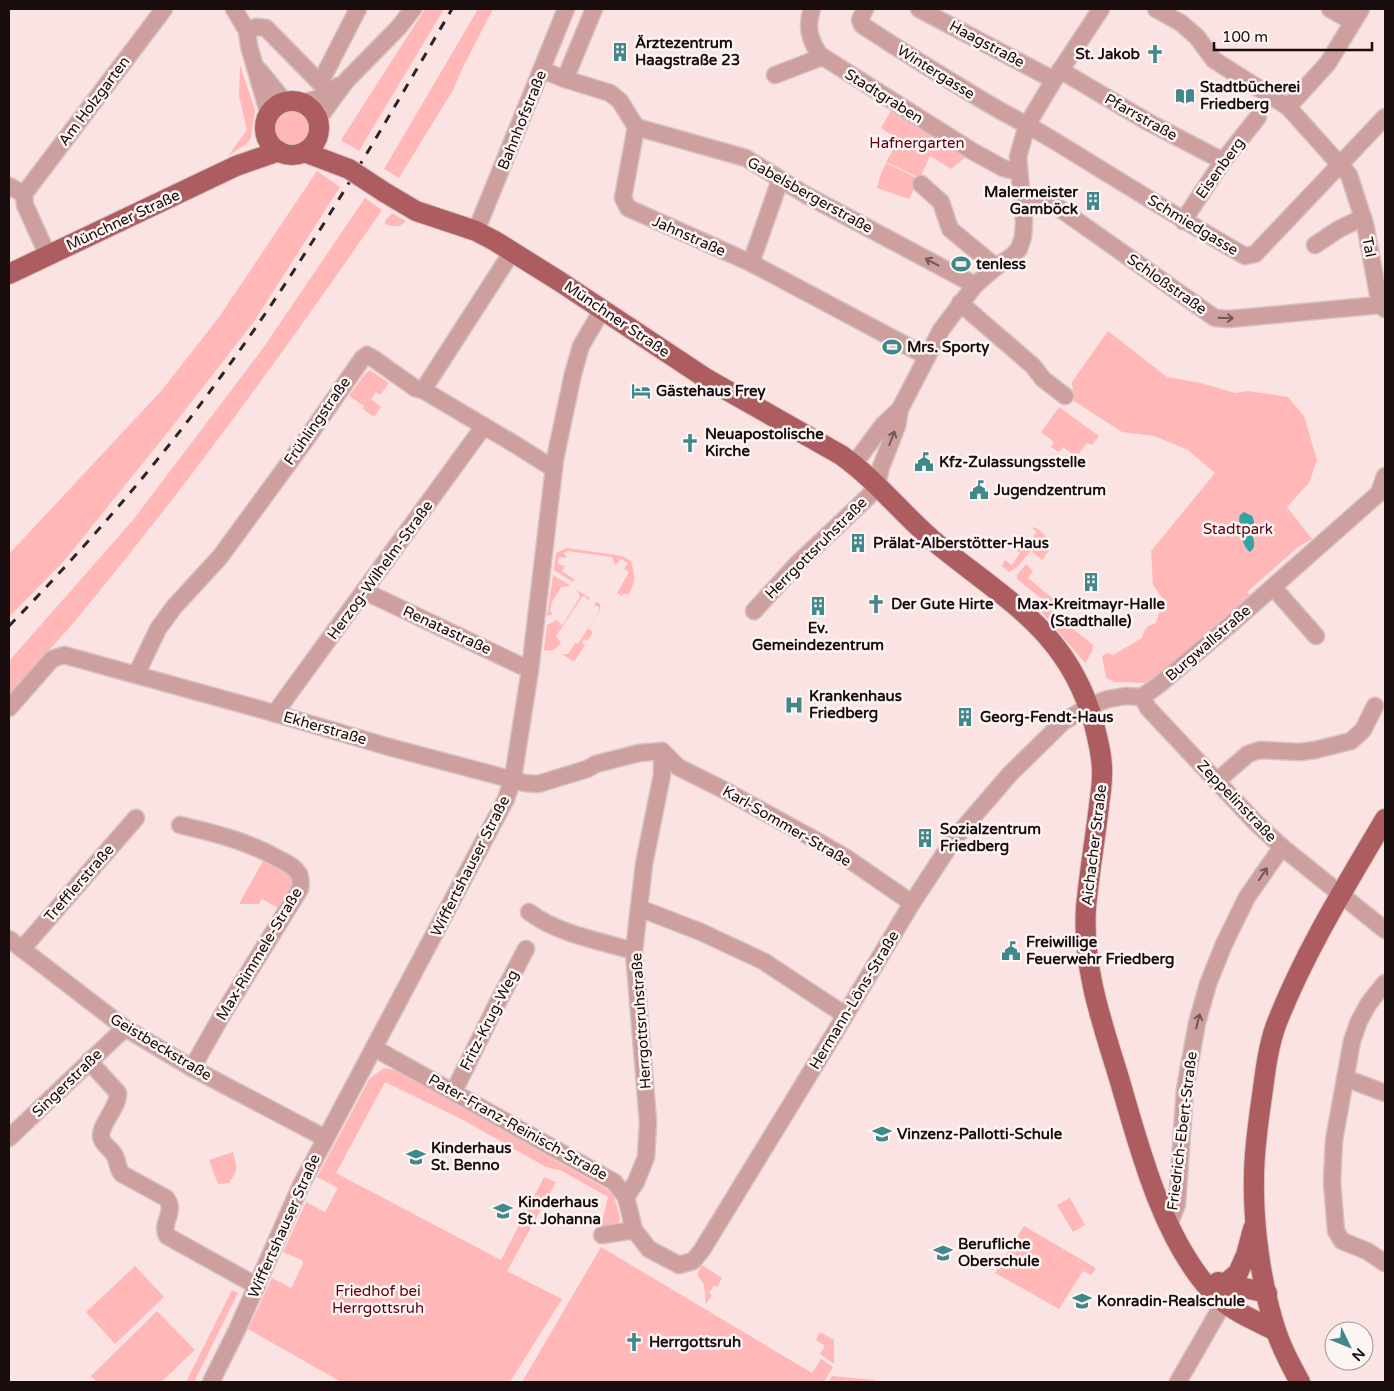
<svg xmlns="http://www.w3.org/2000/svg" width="1394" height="1391" font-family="'Varela Round',sans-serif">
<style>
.green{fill:#ffb8b7}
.water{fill:#33a4a6}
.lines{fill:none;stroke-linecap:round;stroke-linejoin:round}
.minor-casing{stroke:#d7c1c1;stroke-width:19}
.major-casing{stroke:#d7c1c1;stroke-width:22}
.minor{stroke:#cd9f9e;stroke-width:16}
.major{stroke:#ad5d5f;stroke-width:20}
.rail{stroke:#302222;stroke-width:3;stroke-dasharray:9 9;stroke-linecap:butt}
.major-bridge-casing{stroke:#d7c1c1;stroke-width:22;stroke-linecap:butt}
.major-bridge{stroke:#ad5d5f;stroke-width:20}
.oneway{stroke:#735655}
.labels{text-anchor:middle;stroke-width:5;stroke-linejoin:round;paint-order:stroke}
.poi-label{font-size:15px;font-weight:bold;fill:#190c0c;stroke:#fdf5f4;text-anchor:start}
.street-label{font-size:15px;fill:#190c0c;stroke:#fdf5f4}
.park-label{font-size:15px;fill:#5d0013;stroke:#fdf5f4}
</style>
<rect width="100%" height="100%" fill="#fbe3e3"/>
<g class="green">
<path d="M425,9H444L359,151L341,140Z"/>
<path d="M478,9H493L463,67L453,90L399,178L384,169Z"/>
<path d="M240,65L255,110L251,138L246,144L228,156L247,130L239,96Z"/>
<path d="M893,107L968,155L951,169L930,156L920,178L886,162L899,140L881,128Z"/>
<circle cx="293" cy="128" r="20"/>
<path d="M886,163L919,179L909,199L877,188L880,176Z"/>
<path d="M317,171L340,187L253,323L172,427L64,561L9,617V554L162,390L219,317Z"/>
<path d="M365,198L382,210C286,349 187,486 79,616C57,643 32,668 9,695V661L133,520L261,351Z"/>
<path d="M392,213L406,221C400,228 394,227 385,224V221Z"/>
<path d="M1108,331L1167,377L1201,383L1235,393L1248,391L1288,397L1304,416L1317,460L1309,483L1287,507L1312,539L1298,547L1247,592L1251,597L1159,674L1145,683L1114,682L1106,678L1102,656L1107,653L1113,655L1142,638C1144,629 1148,625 1156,623L1163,599L1153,585L1151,551L1215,473L1188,450L1154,436L1122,432L1074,401L1072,382Z"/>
<path d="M370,370L389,383L380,395L376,392L371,399L381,407L374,417L363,409L364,406L349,396L364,375Z"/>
<path d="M1059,407L1099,436L1092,445L1087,443L1076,457L1063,447L1059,452L1051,447L1054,442L1041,432Z"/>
<path d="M1031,527C1043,529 1048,538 1050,549L1042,560L1031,551L1017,567L1009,572L1002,566L1005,560L1012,565L1020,553L1014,548L1017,544L1024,549L1037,532Z"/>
<path d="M567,548L622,556L631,561C635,576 637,580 628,595L624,593L622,596L617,593L629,572L624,569L628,563L621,559L615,565L612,557L567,551L564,553L567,558L559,557L558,564L565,566L562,571L575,580L573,582L554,570L556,553Z"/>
<path d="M1026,564L1033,571L1028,578L1058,603L1053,608L1017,579V575Z"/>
<path d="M553,575L571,586L561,587L552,602L550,611L553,614L547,616Z"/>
<path d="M577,590L590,598L588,601L585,596L582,597L556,636L561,643C556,649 552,652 544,650L547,625L557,620L561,625L563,624L580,597Z"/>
<path d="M597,602L600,604V610L588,629L593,632L587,641L584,639L582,643L585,645L574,662L562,654H568L575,643L578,644L599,611V607L594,605Z"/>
<path d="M1045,606L1093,645L1092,652L1085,663L1039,609Z"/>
<path d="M265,857L288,871L296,886L282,910L262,899L259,904H239Z"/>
<path d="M384,1068L398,1071L613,1193L620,1218L618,1226L606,1231L601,1226L608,1197L562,1171L546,1167L463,1120L385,1082L336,1173L501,1260L544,1177L556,1182L507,1271L562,1299L510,1382H341L248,1329L272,1278L291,1288L303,1264L302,1260L283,1252L306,1202L325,1212L338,1188L317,1177L370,1078Z"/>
<path d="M233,1152C237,1168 239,1169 229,1183L218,1184L209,1160Z"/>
<path d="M1070,1198L1085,1225L1073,1232L1057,1205Z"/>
<path d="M1024,1226L1096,1268L1091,1275L1083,1271L1059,1309L995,1273Z"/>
<path d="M601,1247L812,1373L821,1359L833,1367L824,1382H522Z"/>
<path d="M702,1265L722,1278L717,1287L714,1285L709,1293L712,1295L706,1304L704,1285L697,1274Z"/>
<path d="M135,1266L164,1297L115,1344L86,1312Z"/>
<path d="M232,1290L238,1293L194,1382H186Z"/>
<path d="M157,1311L195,1350L161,1382H97L91,1376Z"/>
<path d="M820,1332L834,1340V1364L820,1354L825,1346L816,1340Z"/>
<path d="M832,1376L874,1380L877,1382H829Z"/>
</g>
<path class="water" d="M1244,512L1252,516C1256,523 1253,526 1253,532C1252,541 1258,545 1250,552C1242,547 1237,523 1240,515Z"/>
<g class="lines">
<g class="minor-casing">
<g id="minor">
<path d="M234,9L247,31L249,46L269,115"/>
<path d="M812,9C806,26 809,40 820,55L972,151L1003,168L1019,172"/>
<path d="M865,9L860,20L862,25C903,52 945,78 987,103C1009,116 1032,127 1053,140C1117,179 1180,219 1245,256L1255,254L1385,117"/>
<path d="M919,9L1054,80"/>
<path d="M1156,9L1181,23L1197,37L1214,60L1288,107L1349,175L1365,224L1380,305"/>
<path d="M1330,9L1353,22"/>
<path d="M247,31L256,27L266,28L320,83L358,9"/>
<path d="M259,70L285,102"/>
<path d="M542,70L565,79L610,93L620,101L636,127L623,198L628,208L751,263L926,356"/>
<path d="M1060,70L1148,122L1223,161"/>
<path d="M775,75L822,57"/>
<path d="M565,79L594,9"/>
<path d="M303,103L319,98L338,86"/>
<path d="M1288,107L1328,63L1361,9"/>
<path d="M318,119L346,81L399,27L413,9"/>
<path d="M636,127L746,158L806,195L975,285"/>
<path d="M921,184L941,202L950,229L996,267"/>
<path d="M9,186L24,194"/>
<path d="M24,194L164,9"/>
<path d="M24,194L25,205L48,256"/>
<path d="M1023,199L1049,201L1215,318L1229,319L1380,305L1385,309"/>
<path d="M1183,221L1223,161L1258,117"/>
<path d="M476,231L566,9"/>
<path d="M1315,245L1339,229L1362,218"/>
<path d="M751,263L780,180"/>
<path d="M960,303L1033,366L1043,379L1065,396"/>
<path d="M423,390L516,445L554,469"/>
<path d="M854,464L883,425L900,409"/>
<path d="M1273,587L1316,636"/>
<path d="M364,591L530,670"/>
<path d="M754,611L798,563L869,496L877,484L881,467L897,426L900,409L941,330L975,285L996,267L1012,256L1019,249L1023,237L1024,222L1018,157L1027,125L1054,80L1101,9"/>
<path d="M136,675L158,629L174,607L220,557L305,441L362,359L367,355L374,359L415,388L423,390L512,252"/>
<path d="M1142,697L1148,708L1255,822L1282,847L1385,930"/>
<path d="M1142,697L1160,684L1231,624L1379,493L1385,476"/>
<path d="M9,708L52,659L64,655L256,708L389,747L525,783L538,784L587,769L596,764L639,753L662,751"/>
<path d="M275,713L484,426"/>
<path d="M662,751L678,767L724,790L819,842L848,859L912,903"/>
<path d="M1217,781L1248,754L1260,750L1300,752L1315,750L1351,741L1363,730L1375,706"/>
<path d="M180,825C214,833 247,841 277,858C285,862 294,866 299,874C301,879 301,884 300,889L221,1017L192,1068"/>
<path d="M639,908L701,932L763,961L845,1015"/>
<path d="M529,912C558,934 600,941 634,951"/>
<path d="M9,939L125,1028L192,1068L325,1138"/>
<path d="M22,949L136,818"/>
<path d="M1385,983L1369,1003L1359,1021L1352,1041L1334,1140L1332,1182L1336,1231L1342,1241L1367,1251L1385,1263"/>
<path d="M374,1048L614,1182L626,1197L634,1230L649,1249L679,1265L693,1261L702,1250L831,1039L912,903L954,839L1010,774L1063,722L1089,706L1108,699L1126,696L1142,697"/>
<path d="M89,1061L118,1093C119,1108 96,1128 102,1140C105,1146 112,1150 115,1156C118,1162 117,1168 122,1174L166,1198C177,1212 160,1222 167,1236L257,1286"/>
<path d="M1345,1078L1385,1093"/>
<path d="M454,1091L498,1002L526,949"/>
<path d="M9,1138L125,1028"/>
<path d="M626,1197L636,1182L646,1157L648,1122L634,951L644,864L662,775V751"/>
<path d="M1169,1225L1177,1204L1185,1089L1197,1023L1208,984L1224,944L1247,897L1282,847"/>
<path d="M602,1235L634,1230"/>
<path d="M211,1382L237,1330L301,1185L506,799L513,778L530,670L555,459L573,374L581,346L602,310"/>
<path d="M1178,1382L1224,1302"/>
</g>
</g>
<g class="major-casing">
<g id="major">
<circle cx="292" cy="128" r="27"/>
<path d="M304,152L349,169"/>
<path d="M384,192L416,211L476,231L495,241L559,281L707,379L841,455C879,482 905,518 941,547C1009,602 1069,633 1094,724C1098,740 1103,759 1102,776C1102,786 1100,796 1099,806C1095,840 1089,874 1086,908C1082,966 1102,1023 1119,1078C1139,1147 1162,1238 1212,1292C1229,1310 1254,1320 1276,1331"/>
<path d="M9,274L236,166L279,151"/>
<path d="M1218,1282L1267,1293"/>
<path d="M1225,1284L1238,1273L1246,1255L1253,1229"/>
<path d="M1300,1382C1291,1366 1282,1349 1276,1331C1261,1284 1253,1227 1254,1178C1254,1151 1258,1123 1262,1096C1265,1073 1268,1047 1276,1025C1304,953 1346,885 1385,819"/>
</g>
</g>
<use href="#minor" class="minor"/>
<use href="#major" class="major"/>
<path class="rail" d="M9,626C85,548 158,464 222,375C307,259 379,133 452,9"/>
<g class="major-bridge-casing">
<path id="major-bridge" d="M349,169L384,192"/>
</g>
<use href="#major-bridge" class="major-bridge"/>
</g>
<defs><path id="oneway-shaft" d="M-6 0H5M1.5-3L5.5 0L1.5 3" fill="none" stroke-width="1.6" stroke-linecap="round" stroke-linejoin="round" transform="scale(1.25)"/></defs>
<g class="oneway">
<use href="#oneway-shaft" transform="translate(932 262) rotate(-152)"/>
<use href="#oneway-shaft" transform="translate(1226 318) rotate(2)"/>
<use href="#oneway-shaft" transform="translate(892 438) rotate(-69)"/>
<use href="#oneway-shaft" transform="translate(1263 874) rotate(-56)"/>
<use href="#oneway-shaft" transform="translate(1198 1021) rotate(-76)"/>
</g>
<defs>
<g id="building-bare" transform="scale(1.5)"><path d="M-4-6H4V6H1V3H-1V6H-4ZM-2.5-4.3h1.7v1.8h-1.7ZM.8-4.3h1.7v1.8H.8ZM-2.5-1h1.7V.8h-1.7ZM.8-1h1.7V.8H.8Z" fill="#40888a" stroke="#fdf5f4" stroke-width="2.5" paint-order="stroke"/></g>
<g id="church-bare" transform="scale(1.5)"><path d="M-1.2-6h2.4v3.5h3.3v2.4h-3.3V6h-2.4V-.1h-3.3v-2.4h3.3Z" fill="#40888a" stroke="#fdf5f4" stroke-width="2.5" paint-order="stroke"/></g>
<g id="library-bare" transform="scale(1.5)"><path d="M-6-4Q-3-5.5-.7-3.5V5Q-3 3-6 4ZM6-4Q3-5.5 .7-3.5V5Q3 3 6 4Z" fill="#40888a" stroke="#fdf5f4" stroke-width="2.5" paint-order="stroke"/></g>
<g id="stadium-bare" transform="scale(1.5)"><path d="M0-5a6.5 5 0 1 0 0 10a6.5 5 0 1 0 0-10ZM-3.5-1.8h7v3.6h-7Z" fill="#40888a" stroke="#fdf5f4" stroke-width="2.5" paint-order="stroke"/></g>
<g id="hotel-bare" transform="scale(1.5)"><path d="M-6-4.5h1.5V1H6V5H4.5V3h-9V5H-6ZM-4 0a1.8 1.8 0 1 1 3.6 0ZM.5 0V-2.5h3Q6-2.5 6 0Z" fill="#40888a" stroke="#fdf5f4" stroke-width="2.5" paint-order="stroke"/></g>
<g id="civic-bare" transform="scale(1.5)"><path d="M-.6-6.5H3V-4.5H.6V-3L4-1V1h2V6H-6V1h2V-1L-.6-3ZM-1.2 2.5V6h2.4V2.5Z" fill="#40888a" stroke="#fdf5f4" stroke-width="2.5" paint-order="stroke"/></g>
<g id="hospital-bare" transform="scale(1.5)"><path d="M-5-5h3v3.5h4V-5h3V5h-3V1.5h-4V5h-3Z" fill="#40888a" stroke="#fdf5f4" stroke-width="2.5" paint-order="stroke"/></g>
<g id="school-bare" transform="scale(1.5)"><path d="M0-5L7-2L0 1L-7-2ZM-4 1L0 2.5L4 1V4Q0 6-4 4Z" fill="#40888a" stroke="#fdf5f4" stroke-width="2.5" paint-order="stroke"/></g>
</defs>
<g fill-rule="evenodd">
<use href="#building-bare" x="620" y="52"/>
<use href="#church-bare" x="1155" y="54"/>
<use href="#library-bare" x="1185" y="96"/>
<use href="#building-bare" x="1093" y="201"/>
<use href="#stadium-bare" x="961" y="264"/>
<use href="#stadium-bare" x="892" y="347"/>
<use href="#hotel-bare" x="641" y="391"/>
<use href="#church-bare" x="690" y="443"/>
<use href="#civic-bare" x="924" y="462"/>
<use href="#civic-bare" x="979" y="490"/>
<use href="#building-bare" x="858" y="543"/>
<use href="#building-bare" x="1091" y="582"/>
<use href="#church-bare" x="876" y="604"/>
<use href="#building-bare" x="818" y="606"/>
<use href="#hospital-bare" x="794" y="705"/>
<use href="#building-bare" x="965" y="717"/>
<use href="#building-bare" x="925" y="838"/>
<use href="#civic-bare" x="1011" y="951"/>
<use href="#school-bare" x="882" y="1134"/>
<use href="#school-bare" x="416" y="1157"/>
<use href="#school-bare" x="503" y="1211"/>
<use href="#school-bare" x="943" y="1253"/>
<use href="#school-bare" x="1082" y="1301"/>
<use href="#church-bare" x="634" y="1342"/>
</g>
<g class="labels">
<g class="poi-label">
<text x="635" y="48">Ärztezentrum<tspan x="635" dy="17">Haagstraße 23</tspan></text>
<text x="1140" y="59" text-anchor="end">St. Jakob</text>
<text x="1200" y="92">Stadtbücherei<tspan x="1200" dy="17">Friedberg</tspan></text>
<text x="1078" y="197" text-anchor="end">Malermeister<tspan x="1078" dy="17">Gamböck</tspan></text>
<text x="976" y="269">tenless</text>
<text x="907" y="352">Mrs. Sporty</text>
<text x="656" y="396">Gästehaus Frey</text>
<text x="705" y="439">Neuapostolische<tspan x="705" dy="17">Kirche</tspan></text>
<text x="939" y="467">Kfz-Zulassungsstelle</text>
<text x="994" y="495">Jugendzentrum</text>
<text x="873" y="548">Prälat-Alberstötter-Haus</text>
<text x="891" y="609">Der Gute Hirte</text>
<text x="1091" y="609" text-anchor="middle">Max-Kreitmayr-Halle<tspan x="1091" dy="17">(Stadthalle)</tspan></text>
<text x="818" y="633" text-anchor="middle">Ev.<tspan x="818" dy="17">Gemeindezentrum</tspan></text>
<text x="809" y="701">Krankenhaus<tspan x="809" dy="17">Friedberg</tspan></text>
<text x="980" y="722">Georg-Fendt-Haus</text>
<text x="940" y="834">Sozialzentrum<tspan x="940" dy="17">Friedberg</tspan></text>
<text x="1026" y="947">Freiwillige<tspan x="1026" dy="17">Feuerwehr Friedberg</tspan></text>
<text x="897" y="1139">Vinzenz-Pallotti-Schule</text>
<text x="431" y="1153">Kinderhaus<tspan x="431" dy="17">St. Benno</tspan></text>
<text x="518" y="1207">Kinderhaus<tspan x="518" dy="17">St. Johanna</tspan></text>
<text x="958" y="1249">Berufliche<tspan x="958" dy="17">Oberschule</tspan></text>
<text x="1097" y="1306">Konradin-Realschule</text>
<text x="649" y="1347">Herrgottsruh</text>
</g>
<g class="street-label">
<text transform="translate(987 44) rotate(28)" y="5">Haagstraße</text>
<text transform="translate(936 72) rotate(32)" y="5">Wintergasse</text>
<text transform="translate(884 96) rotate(32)" y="5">Stadtgraben</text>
<text transform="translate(94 101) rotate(-53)" y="5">Am Holzgarten</text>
<text transform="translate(1141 117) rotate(29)" y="5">Pfarrstraße</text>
<text transform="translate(522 120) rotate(-68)" y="5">Bahnhofstraße</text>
<text transform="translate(1220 168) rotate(-54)" y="5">Eisenberg</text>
<text transform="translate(810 195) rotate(29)" y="5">Gabelsbergerstraße</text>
<text transform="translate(123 220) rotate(-25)" y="5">Münchner Straße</text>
<text transform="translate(1193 225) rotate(31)" y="5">Schmiedgasse</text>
<text transform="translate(689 236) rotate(24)" y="5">Jahnstraße</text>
<text transform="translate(1369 247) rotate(79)" y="5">Tal</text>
<text transform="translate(1167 284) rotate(35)" y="5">Schloßstraße</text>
<text transform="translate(617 319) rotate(34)" y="5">Münchner Straße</text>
<text transform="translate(317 421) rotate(-55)" y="5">Frühlingstraße</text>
<text transform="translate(816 548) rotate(-45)" y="5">Herrgottsruhstraße</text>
<text transform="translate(380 570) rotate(-54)" y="5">Herzog-Wilhelm-Straße</text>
<text transform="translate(447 630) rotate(25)" y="5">Renatastraße</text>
<text transform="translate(1208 643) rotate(-41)" y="5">Burgwallstraße</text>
<text transform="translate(325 728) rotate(16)" y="5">Ekherstraße</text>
<text transform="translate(1237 801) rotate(46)" y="5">Zeppelinstraße</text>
<text transform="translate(787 826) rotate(30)" y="5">Karl-Sommer-Straße</text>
<text transform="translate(1094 845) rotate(-83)" y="5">Aichacher Straße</text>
<text transform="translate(470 866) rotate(-63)" y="5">Wiffertshauser Straße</text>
<text transform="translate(79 883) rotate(-49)" y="5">Trefflerstraße</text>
<text transform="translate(259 954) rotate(-59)" y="5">Max-Rimmele-Straße</text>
<text transform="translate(854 1000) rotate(-59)" y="5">Hermann-Löns-Straße</text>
<text transform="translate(489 1020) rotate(-63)" y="5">Fritz-Krug-Weg</text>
<text transform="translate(641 1021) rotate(-94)" y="5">Herrgottsruhstraße</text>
<text transform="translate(161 1047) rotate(31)" y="5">Geistbeckstraße</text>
<text transform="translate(67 1083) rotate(-44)" y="5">Singerstraße</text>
<text transform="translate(518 1127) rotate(29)" y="5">Pater-Franz-Reinisch-Straße</text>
<text transform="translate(1182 1131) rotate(-83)" y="5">Friedrich-Ebert-Straße</text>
<text transform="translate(284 1226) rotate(-66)" y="5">Wiffertshauser Straße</text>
</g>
<g class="park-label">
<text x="917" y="148">Hafnergarten</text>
<text x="1238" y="534">Stadtpark</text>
<text x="378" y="1296">Friedhof bei<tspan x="378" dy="17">Herrgottsruh</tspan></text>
</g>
</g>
<rect width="1394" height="1391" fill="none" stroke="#190c0c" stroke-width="20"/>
<g transform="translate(1349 1346) rotate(133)"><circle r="24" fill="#fdf5f4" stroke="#a29897"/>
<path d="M0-4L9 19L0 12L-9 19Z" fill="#40888a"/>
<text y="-8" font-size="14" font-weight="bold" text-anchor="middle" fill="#190c0c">N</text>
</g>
<path d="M1214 42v8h158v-8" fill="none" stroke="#190c0c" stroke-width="2.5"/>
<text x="1222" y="42" font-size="15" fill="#190c0c" stroke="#fdf5f4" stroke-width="4" paint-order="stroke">100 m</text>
</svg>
